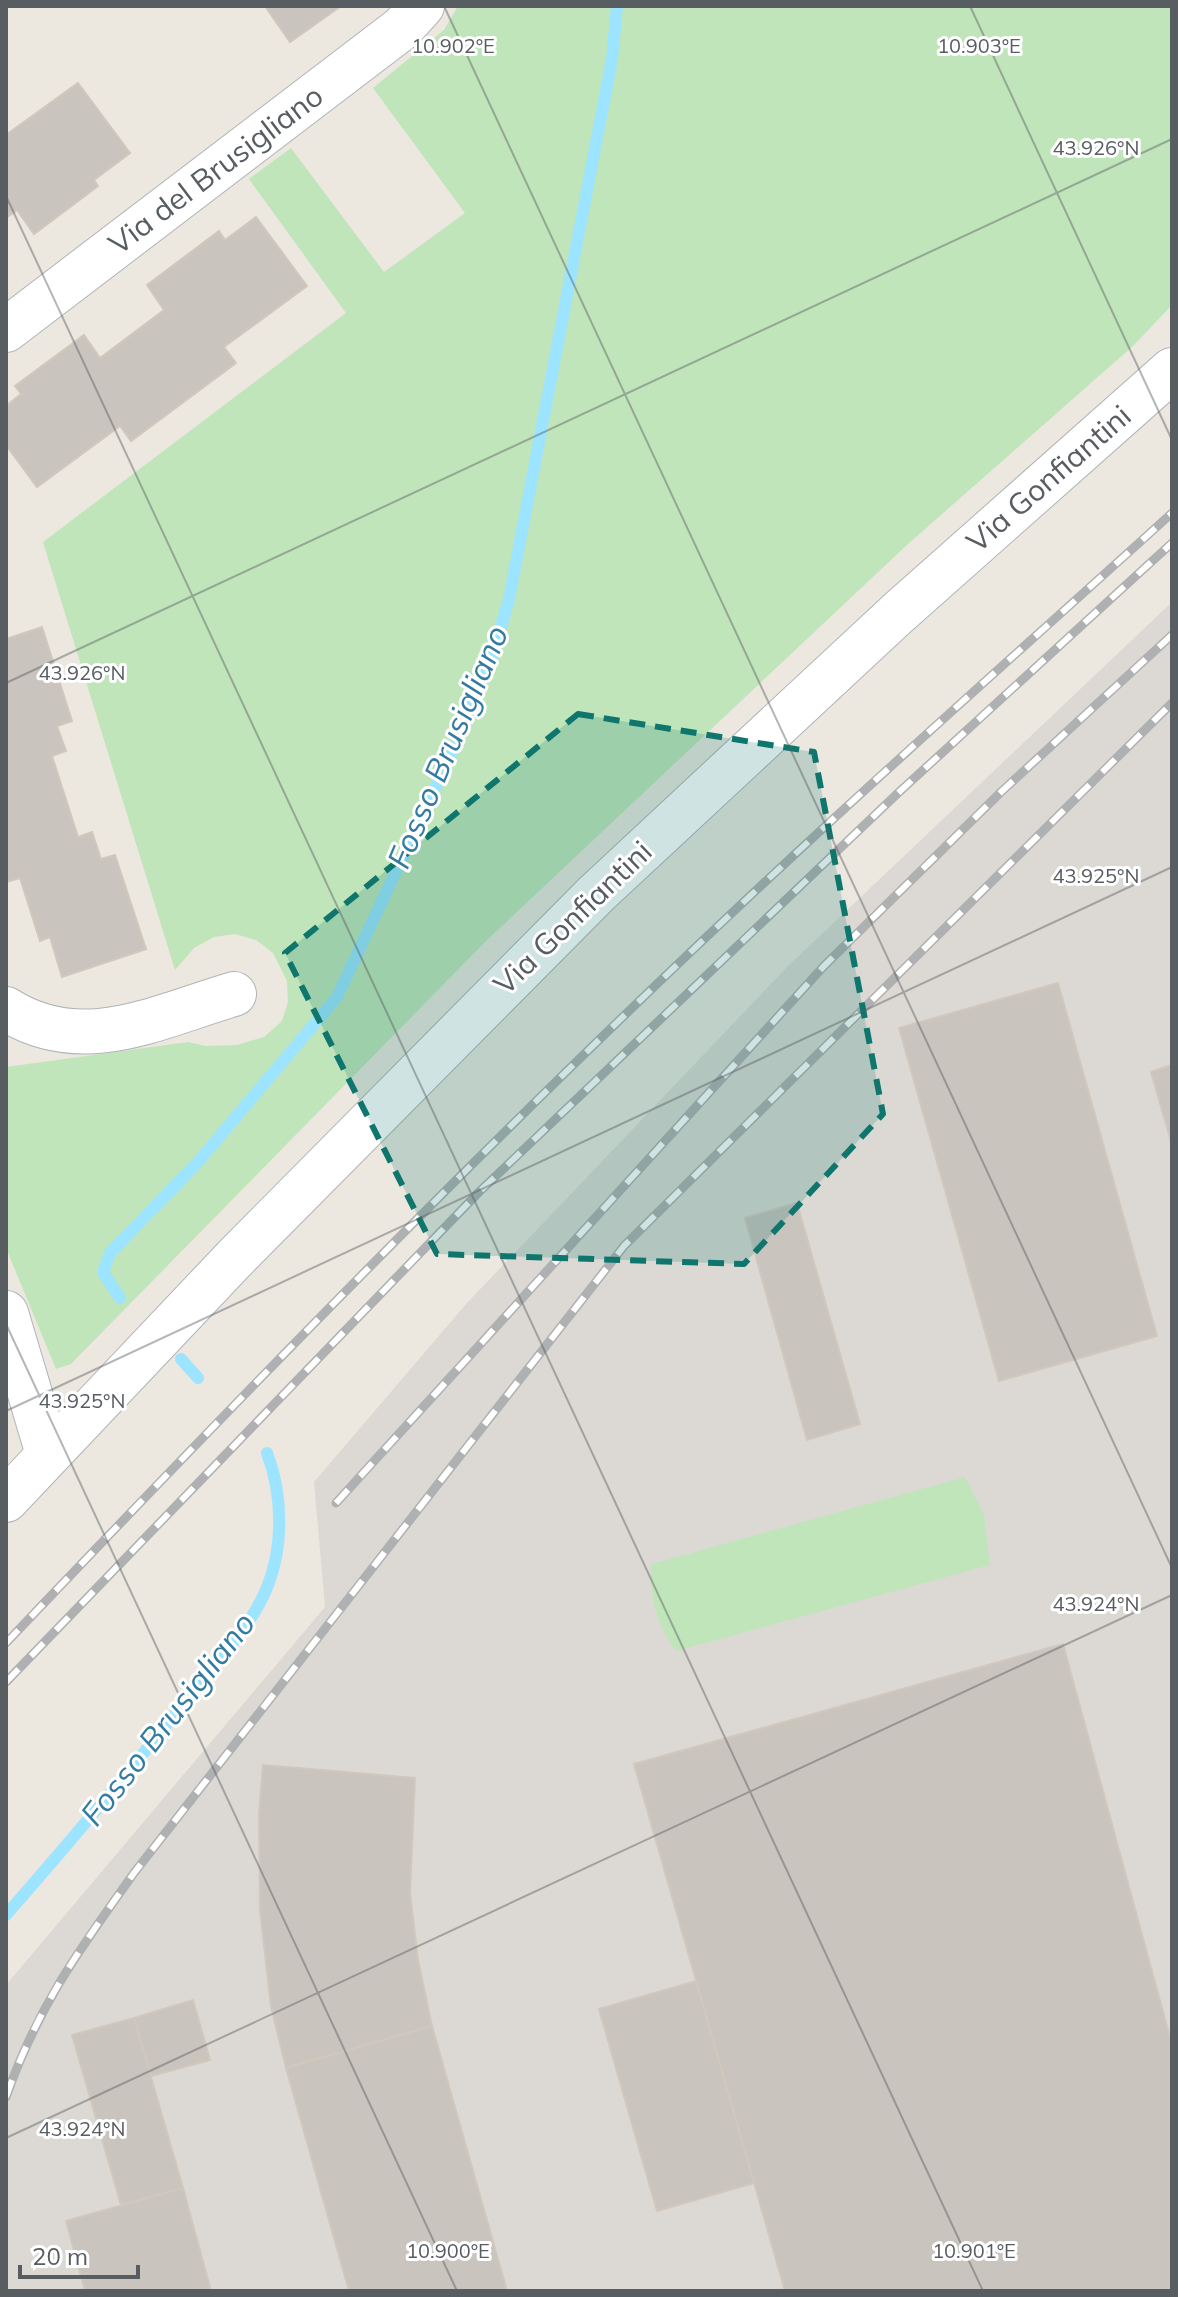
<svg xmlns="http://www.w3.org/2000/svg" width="1178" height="2297" font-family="Mulish,sans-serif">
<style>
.industrial{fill:#dcd9d4}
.green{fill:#c1e5ba}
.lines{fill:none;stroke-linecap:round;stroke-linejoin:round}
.stream{stroke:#9ce4ff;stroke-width:12}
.building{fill:#c9c4be;stroke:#d1c8bd;stroke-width:2}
.minor-casing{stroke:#b0b4b8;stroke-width:46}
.minor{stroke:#fff;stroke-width:44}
.rail-casing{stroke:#afb0b1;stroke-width:9}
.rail{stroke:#fff;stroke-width:6;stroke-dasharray:18;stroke-linecap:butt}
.marked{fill:#0f766e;fill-opacity:0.2;stroke:#0f766e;stroke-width:6;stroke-dasharray:16 10;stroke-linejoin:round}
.ticks{fill:none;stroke:#585d61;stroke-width:2;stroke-opacity:0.45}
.labels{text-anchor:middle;stroke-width:6;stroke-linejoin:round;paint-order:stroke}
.street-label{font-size:30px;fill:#585d61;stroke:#fff}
.water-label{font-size:32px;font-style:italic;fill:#337ba1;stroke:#fff}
.ticks-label{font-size:20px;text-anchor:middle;fill:#585d61;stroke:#fff;stroke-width:6;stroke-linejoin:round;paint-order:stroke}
</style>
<rect width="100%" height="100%" fill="#ece7df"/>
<path class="industrial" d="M1172,602V2291H6V1985L325,1607L314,1482L466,1304L787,967Z"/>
<g class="green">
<path d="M458,6H1172V305L1133,346L908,544L485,942L71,1364L56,1369L6,1248V1067L188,1042L206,1046L237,1045L264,1037L282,1021L288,1002L287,981L273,953L256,940L235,934L214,937L194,948L175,970L43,542L346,313L249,179L291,148L384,272L465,213L373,88L444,30Z"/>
<path d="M965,1477L984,1515L990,1565L676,1651C657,1625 649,1597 651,1564Z"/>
</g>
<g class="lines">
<g class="stream">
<path d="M120,1298L103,1272L110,1253L198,1162L337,997L469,716L494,651L509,599L612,59L617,6"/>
<path d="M181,1359L198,1378"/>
<path d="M6,1915C69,1843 131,1770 191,1694C217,1662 249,1629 266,1590C284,1548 283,1495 267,1453"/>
</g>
</g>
<g class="building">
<path d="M265,6H341L290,42Z"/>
<path d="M78,83L130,153L94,180L98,186L34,234L17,210L6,218V135Z"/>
<path d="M256,217L307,286L224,347L236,363L131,441L120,426L37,487L6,445V406L21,394L15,386L84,335L100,358L164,310L147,285L219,231L225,240Z"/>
<path d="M42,627L72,721L57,726L66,751L52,756L78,837L92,832L101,859L115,855L146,949L62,977L50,937L40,941L20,878L6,882V639Z"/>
<path d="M1058,983L1157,1336L999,1381L899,1028Z"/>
<path d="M1172,1065V1145L1151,1072Z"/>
<path d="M797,1203L860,1424L807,1440L745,1218Z"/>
<path d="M1063,1644L1172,2045V2291H785L634,1764Z"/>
<path d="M263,1765L415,1778L410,1893L418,1960L432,2026L286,2068L271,2006L260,1910L259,1814Z"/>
<path d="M696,1981L754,2183L657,2211L599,2009Z"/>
<path d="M193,2000L210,2060L151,2076L134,2018Z"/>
<path d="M134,2018L183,2188L121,2205L72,2035Z"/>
<path d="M432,2026L507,2291H349L286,2068Z"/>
<path d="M183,2188L211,2291H85L66,2221Z"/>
</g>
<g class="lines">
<g class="minor-casing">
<g id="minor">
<path d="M6,330L402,28L422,6"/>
<path d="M6,1009C82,1057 156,1017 234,994"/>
<path d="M6,1313L48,1454"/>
<path d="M6,1500L235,1258L596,894L898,613L1172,370"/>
</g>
</g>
<use href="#minor" class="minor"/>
<g class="rail-casing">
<g id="rail">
<path d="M336,1503L824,966L1001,792L1172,635"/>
<path d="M6,1643C257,1379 512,1117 779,869C908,749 1041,632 1172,513"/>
<path d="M6,1682L479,1192L898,793L1172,543"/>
<path d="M6,2097C38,2006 79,1950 134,1873L624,1246L1172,703"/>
</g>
</g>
<use href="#rail" class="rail"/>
</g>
<path class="marked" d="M578,714L814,752L883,1114L744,1264L437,1254L285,953Z"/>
<path class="ticks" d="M444,6L1172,1568M970,6L1172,440M6,196L983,2291M6,683L1172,139M6,1324L457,2291M6,1411L1172,867M6,2138L1172,1595"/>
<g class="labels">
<g class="street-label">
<text transform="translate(216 170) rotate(-37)" y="10">Via del Brusigliano</text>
<text transform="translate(1049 479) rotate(-41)" y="10">Via Gonfiantini</text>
<text transform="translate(573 918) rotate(-44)" y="10">Via Gonfiantini</text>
</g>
<g class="water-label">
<text transform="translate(448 747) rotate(-67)" y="11">Fosso Brusigliano</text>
<text transform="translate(168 1719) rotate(-52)" y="11">Fosso Brusigliano</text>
</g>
</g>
<g class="ticks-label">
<text x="453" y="53">10.902°E</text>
<text x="979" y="53">10.903°E</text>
<text x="1096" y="155">43.926°N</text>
<text x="82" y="680">43.926°N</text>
<text x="1096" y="883">43.925°N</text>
<text x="82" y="1408">43.925°N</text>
<text x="1096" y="1611">43.924°N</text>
<text x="82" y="2136">43.924°N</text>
<text x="448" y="2258">10.900°E</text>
<text x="974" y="2258">10.901°E</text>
</g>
<rect width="1178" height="2297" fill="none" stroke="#585d61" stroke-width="16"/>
<path d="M20 2265v12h118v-12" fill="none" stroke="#585d61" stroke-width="4"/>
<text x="32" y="2265" font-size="24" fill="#585d61" stroke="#ffffff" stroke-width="6" paint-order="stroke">20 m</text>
</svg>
